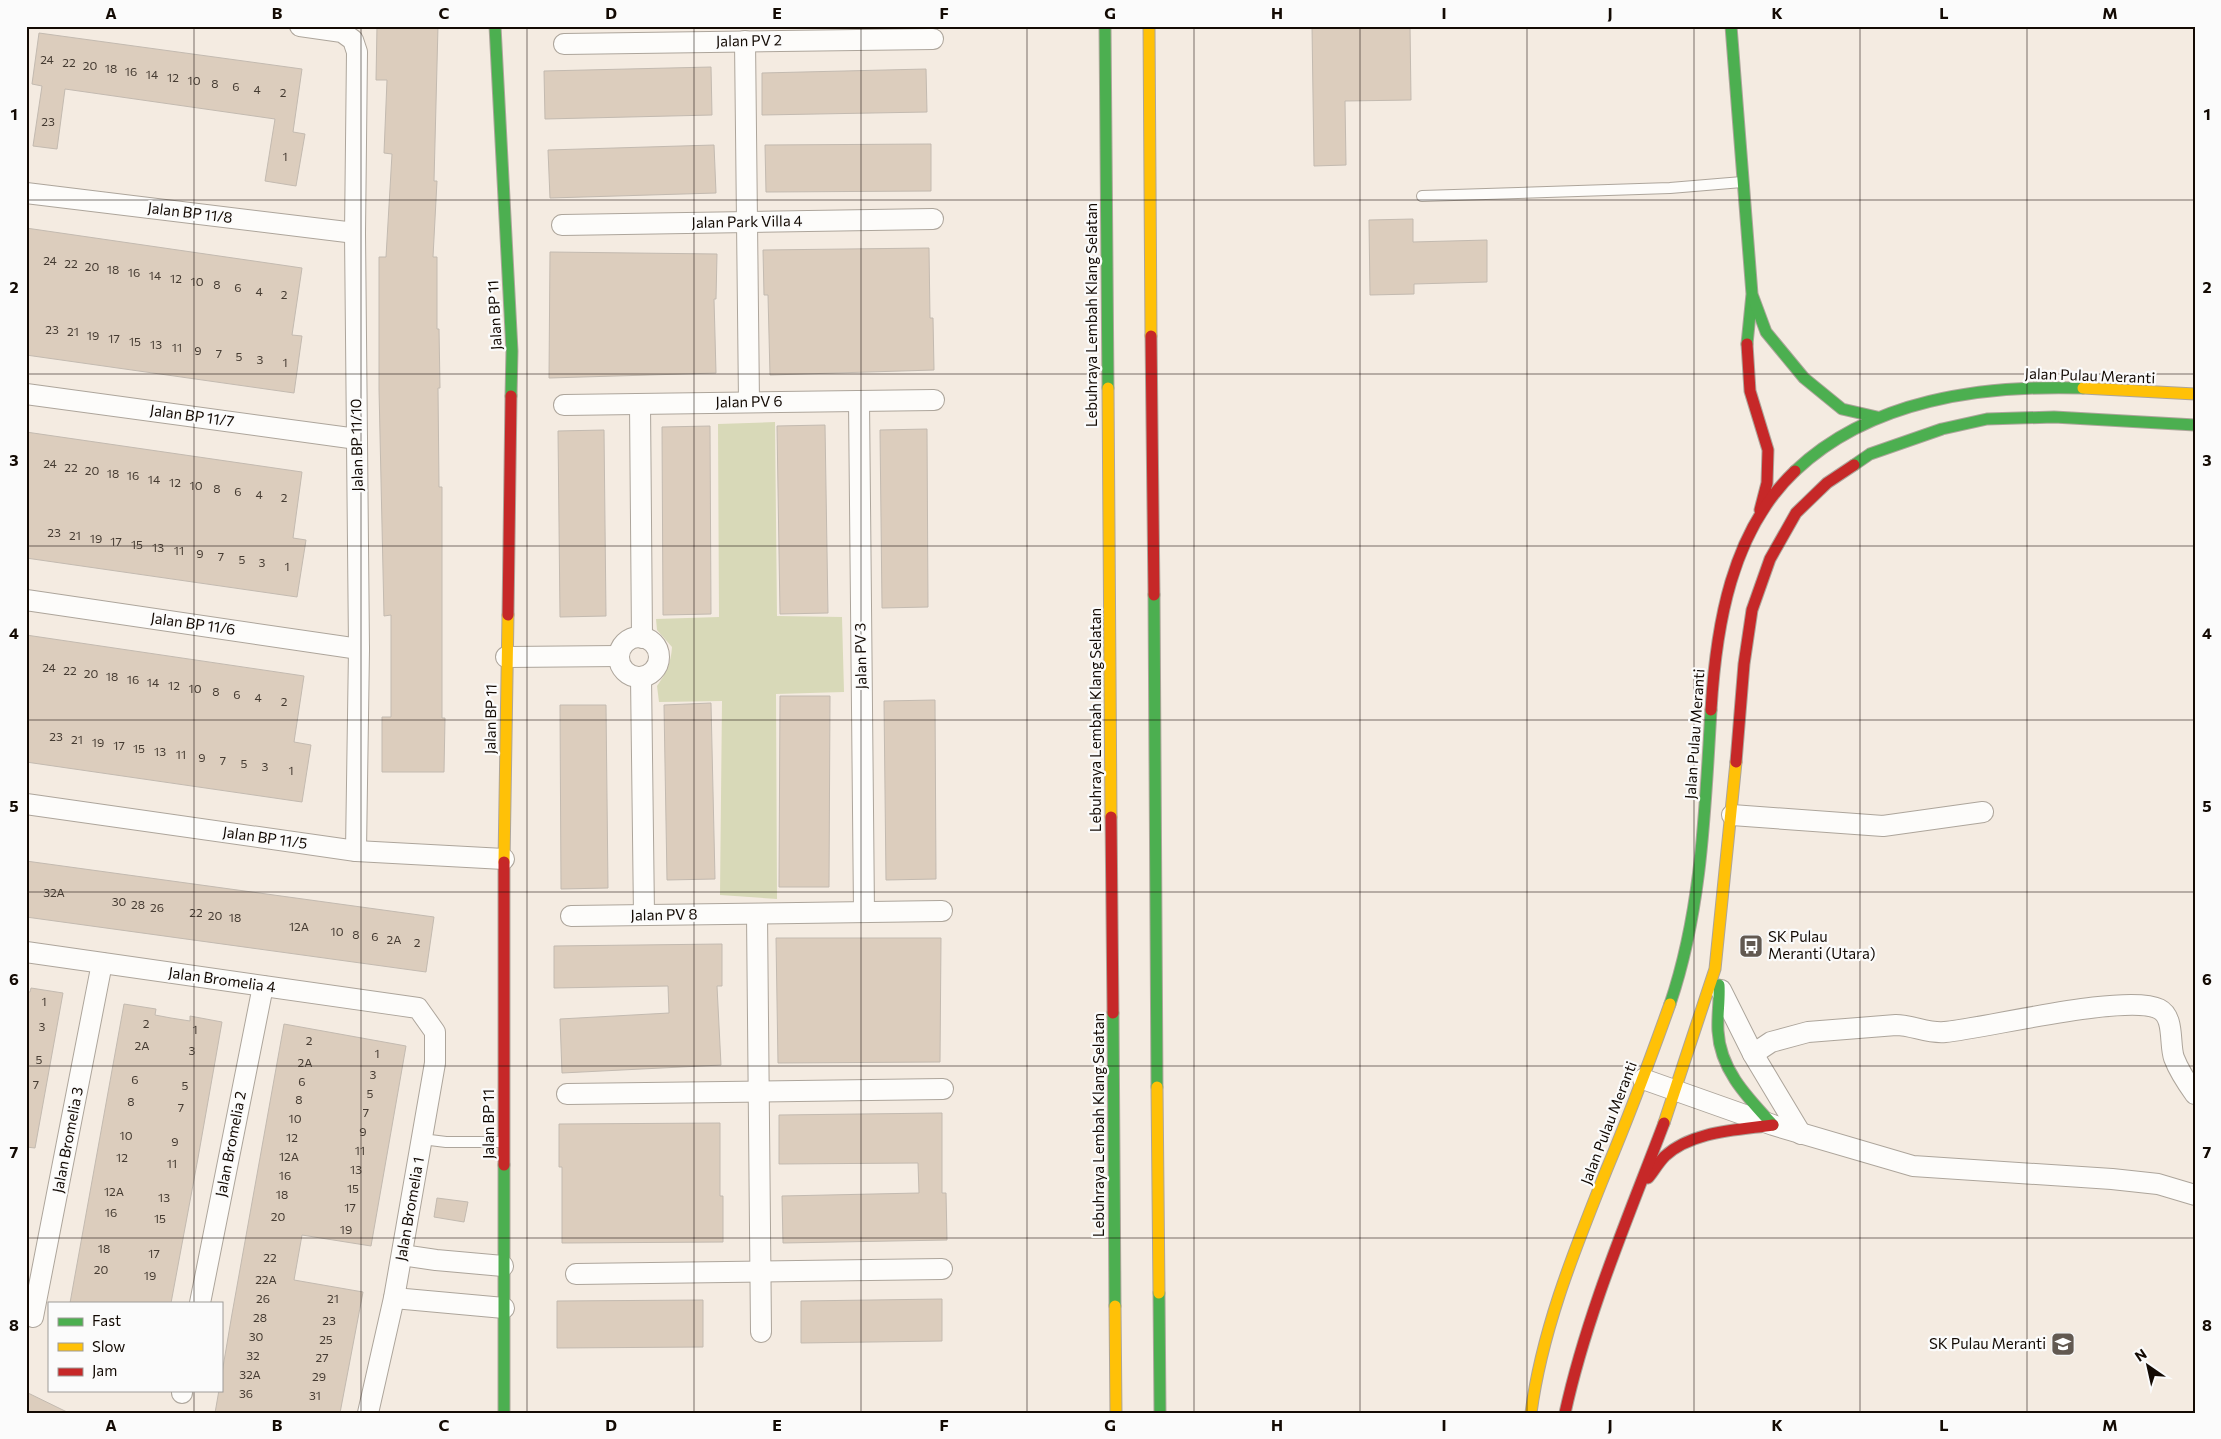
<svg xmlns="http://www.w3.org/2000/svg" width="2221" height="1439" font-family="Commissioner,sans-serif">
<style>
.green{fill:#d8d9b8}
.building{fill:#dccdbd;stroke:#c3bab0}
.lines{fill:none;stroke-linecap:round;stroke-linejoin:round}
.lane-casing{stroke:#ada59b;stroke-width:12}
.street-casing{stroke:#ada59b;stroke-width:22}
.fast-casing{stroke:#ada59b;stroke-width:13}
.slow-casing{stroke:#ada59b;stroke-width:13}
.jam-casing{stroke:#ada59b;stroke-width:13}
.lane{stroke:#fdfcfa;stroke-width:10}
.street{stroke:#fdfcfa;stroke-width:20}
.fast{stroke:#4caf50;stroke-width:11}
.slow{stroke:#ffc107;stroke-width:11}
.jam{stroke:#c62828;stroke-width:11}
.grid{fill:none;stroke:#130a03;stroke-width:1;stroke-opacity:0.55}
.labels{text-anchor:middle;stroke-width:4.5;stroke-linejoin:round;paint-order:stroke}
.number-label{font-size:12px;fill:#453b32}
.street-label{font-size:15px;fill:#130a03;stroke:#fbfbfb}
.poi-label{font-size:15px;fill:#130a03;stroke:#fbfbfb;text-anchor:start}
.neatline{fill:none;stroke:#130a03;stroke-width:2}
.grid-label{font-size:16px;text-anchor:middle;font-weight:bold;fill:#130a03}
</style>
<rect width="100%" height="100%" fill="#f4ebe1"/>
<path class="green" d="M775,422L777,616L842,617L844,692L776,694L777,899L720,895L722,701L659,702L657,686C666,673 671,663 672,647L657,630L656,619L719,617L718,424Z"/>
<g class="building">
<path d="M377,26H438L434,181H437L433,257H437V329H439L440,388H438L439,487H442V718H445L444,772H382V717H391V615L384,616L379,389V257H386L392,154L384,153L387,80H376Z"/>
<path d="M1312,26H1410L1411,100L1345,101L1346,165L1314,166Z"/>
<path d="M39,33L302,69L293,132L305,134L296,186L265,181L275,119L65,89L57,149L33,146L42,86L32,84Z"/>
<path d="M711,67L712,115L545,119L544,71Z"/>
<path d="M926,69L927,112L762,115V73Z"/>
<path d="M931,144V191L766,192L765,145Z"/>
<path d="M714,145L716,193L550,198L548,150Z"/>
<path d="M1413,219V242L1487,240V282L1414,284V294L1370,295L1369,220Z"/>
<path d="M26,228L302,268L292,335L302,336L294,393L26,355Z"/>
<path d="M929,248L930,318H933L934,370L770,375L768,295H764L763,250Z"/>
<path d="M550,252L717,254L716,299H714L716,373L549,378Z"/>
<path d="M825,425L828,613L780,614L777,426Z"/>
<path d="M710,426L711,614L663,615L662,427Z"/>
<path d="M927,429L928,607L882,608L880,430Z"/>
<path d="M604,430L606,616L560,617L558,431Z"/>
<path d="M26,432L302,472L293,538L306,540L297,597L26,558Z"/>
<path d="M26,635L304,676L294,742L311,745L302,802L26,762Z"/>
<path d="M780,696H830L829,887H779Z"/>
<path d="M935,700L936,879L886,880L884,701Z"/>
<path d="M711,703L715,879L667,880L664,705Z"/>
<path d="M560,705H606L608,888L561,889Z"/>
<path d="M26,861L434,917L426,972L26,917Z"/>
<path d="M776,938H941L940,1062L778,1063Z"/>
<path d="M722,944V986H717L721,1065L562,1073L560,1019L669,1013L668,986L554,988V946Z"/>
<path d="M31,988L63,993L35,1148L26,1147V992H30Z"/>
<path d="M124,1004L156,1009L155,1015L171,1018L190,1021V1016L222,1022L198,1158L171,1303H70Z"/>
<path d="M284,1024L406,1046L371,1246L302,1235L294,1280L363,1292L340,1413H215L219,1390H221V1379L232,1314Z"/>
<path d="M942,1113V1193H946L947,1240L783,1243L782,1196L919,1193L918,1163L779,1164V1115Z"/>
<path d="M720,1123V1196H723V1242L562,1243V1167H559V1124Z"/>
<path d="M437,1198L468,1202L464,1222L434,1217Z"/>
<path d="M942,1299V1341L801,1343V1301Z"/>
<path d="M703,1300V1347L557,1348V1301Z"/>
<path d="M26,1392L69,1413H26Z"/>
</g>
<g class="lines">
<g class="lane-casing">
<g id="lane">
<path d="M1422,196L1670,188L1742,182"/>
<path d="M422,1139L446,1142H503"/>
</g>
</g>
<g class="street-casing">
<g id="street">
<path d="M300,26L342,32L353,40L357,52L355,233L359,649L356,851"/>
<path d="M745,41L749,402"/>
<path d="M564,44L933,39"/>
<path d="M26,193L355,233"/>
<path d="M562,225L933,219"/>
<path d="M26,394L357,439"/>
<path d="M859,401L864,912"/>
<path d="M640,404L642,638"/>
<path d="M564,405L934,400"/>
<path d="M26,600L359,649"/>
<circle cx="639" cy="657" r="20"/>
<path d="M506,657L619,656"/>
<path d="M641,677L644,915"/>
<path d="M26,804L356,851L504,859"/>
<path d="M1732,815L1883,826L1983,812"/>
<path d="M757,914L761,1332"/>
<path d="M571,916L942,911"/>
<path d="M26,952L418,1008L435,1032V1063L394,1298L368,1413"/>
<path d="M1721,990L1753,1054L1801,1134"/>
<path d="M1753,1054L1771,1042L1808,1032L1896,1025C1912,1025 1929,1034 1945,1032C1987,1028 2127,993 2159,1009C2175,1017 2169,1044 2174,1058C2179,1071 2187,1083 2195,1094"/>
<path d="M1643,1079L1773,1125L1913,1166L2112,1179L2158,1184L2195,1195"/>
<path d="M567,1094L943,1089"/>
<path d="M402,1255L436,1260L503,1266"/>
<path d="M576,1274L942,1269"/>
<path d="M394,1298L504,1308"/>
<path d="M200,1303L263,986"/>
<path d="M33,1317L102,963"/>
<path d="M182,1393V1390"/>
</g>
</g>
<g class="fast-casing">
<g id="fast">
<path d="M495,26L512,351L511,396"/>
<path d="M1105,26L1108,388"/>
<path d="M1731,26L1752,294L1747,344"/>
<path d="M1753,297L1766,332L1804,378L1842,409L1877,417"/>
<path d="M1854,465L1870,454L1942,429L1987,419L2054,417L2195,425"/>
<path d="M1795,471C1871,399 1982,385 2083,388"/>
<path d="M1154,595L1157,1087"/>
<path d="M1719,985C1720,1000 1717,1016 1718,1031C1720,1070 1748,1098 1773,1125"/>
<path d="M1670,1004C1702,910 1705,809 1711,710"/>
<path d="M1113,1013L1115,1306"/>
<path d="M504,1165V1413"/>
<path d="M1159,1293L1160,1413"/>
</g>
</g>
<g class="slow-casing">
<g id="slow">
<path d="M1149,26L1151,336"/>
<path d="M1108,388L1111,817"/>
<path d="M2083,388L2195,394"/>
<path d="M504,862L508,615"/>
<path d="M1157,1087L1159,1293"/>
<path d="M1664,1123L1715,969L1736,762"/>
<path d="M1115,1306L1116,1413"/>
<path d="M1531,1413C1542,1329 1575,1249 1606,1171C1629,1116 1650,1060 1670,1004"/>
</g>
</g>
<g class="jam-casing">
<g id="jam">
<path d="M1151,336L1154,595"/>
<path d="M1747,344L1750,391L1768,450L1767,483L1760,510"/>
<path d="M508,615L511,396"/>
<path d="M1711,710C1716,626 1731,532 1795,471"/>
<path d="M1736,762L1744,664L1752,610L1770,559L1796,513L1827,483L1854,465"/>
<path d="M1111,817L1113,1013"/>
<path d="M504,862V1165"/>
<path d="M1648,1178C1654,1171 1658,1163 1665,1156C1692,1131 1738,1130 1773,1125"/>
<path d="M1565,1413C1587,1313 1628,1218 1664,1123"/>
</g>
</g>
<use href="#lane" class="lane"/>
<use href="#street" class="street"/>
<use href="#fast" class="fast"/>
<use href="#slow" class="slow"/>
<use href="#jam" class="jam"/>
</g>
<path class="grid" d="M194,26V1303M361,26V1413M527,26V1413M694,26V1413M861,26V1413M1027,26V1413M1194,26V1413M1360,26V1413M1527,26V1413M1694,26V1413M1860,26V1413M2027,26V1413M26,200H2195M26,374H2195M26,546H2195M26,720H2195M26,892H2195M26,1066H2195M26,1238H2195M194,1390V1413"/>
<defs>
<g id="bus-square" transform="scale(1.25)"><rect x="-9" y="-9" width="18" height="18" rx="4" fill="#625951" stroke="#fbfbfb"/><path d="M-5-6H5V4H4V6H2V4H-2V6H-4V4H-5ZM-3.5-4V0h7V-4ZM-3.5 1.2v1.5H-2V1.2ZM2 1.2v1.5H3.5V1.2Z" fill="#fff"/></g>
<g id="school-square" transform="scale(1.25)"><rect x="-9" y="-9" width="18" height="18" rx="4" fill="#625951" stroke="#fbfbfb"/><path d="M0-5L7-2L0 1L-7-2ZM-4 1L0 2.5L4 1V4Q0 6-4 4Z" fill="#fff"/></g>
</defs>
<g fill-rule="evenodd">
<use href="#bus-square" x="1751" y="946"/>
<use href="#school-square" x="2063" y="1344"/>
</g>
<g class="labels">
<g class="number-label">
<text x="47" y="64">24</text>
<text x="69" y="67">22</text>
<text x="90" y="70">20</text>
<text x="111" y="73">18</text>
<text x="131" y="76">16</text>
<text x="152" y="79">14</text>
<text x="173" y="82">12</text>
<text x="194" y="85">10</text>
<text x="215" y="88">8</text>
<text x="236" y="91">6</text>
<text x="257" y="94">4</text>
<text x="283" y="97">2</text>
<text x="48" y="126">23</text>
<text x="285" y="161">1</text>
<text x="50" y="265">24</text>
<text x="71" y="268">22</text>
<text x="92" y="271">20</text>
<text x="113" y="274">18</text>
<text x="134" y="277">16</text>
<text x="155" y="280">14</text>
<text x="176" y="283">12</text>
<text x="197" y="286">10</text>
<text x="217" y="289">8</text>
<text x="238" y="292">6</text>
<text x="259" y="296">4</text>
<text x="284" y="299">2</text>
<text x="52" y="334">23</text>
<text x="73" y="336">21</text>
<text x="93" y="340">19</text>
<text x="114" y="343">17</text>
<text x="135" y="346">15</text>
<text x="156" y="349">13</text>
<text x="177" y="352">11</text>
<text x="198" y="355">9</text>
<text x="219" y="358">7</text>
<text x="239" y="361">5</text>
<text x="260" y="364">3</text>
<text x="285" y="367">1</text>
<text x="50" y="468">24</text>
<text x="71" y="472">22</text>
<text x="92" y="475">20</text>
<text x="113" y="478">18</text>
<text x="133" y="480">16</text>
<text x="154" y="484">14</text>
<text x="175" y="487">12</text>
<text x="196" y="490">10</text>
<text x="217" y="493">8</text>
<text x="238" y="496">6</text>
<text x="259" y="499">4</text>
<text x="284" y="502">2</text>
<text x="54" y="537">23</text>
<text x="75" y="540">21</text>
<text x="96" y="543">19</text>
<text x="116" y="546">17</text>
<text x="137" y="549">15</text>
<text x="158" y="552">13</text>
<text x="179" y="555">11</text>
<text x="200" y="558">9</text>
<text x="221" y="561">7</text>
<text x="242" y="564">5</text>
<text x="262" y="567">3</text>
<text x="287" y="571">1</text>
<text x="49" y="672">24</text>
<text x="70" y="675">22</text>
<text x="91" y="678">20</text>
<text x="112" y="681">18</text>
<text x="133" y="684">16</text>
<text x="153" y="687">14</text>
<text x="174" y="690">12</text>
<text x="195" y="693">10</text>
<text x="216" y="696">8</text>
<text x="237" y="699">6</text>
<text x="258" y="702">4</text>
<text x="284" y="706">2</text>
<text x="56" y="741">23</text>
<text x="77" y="744">21</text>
<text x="98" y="747">19</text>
<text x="119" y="750">17</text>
<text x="139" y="753">15</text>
<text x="160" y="756">13</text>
<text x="181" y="759">11</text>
<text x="202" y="762">9</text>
<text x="223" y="765">7</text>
<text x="244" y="768">5</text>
<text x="265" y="771">3</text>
<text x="291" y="775">1</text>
<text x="54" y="897">32A</text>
<text x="119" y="906">30</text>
<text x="138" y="909">28</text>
<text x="157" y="912">26</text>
<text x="196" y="917">22</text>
<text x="215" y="920">20</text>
<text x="235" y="922">18</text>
<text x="299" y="931">12A</text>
<text x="337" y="936">10</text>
<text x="356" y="939">8</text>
<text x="375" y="941">6</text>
<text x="394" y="944">2A</text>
<text x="417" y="947">2</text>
<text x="44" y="1006">1</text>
<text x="146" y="1028">2</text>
<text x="42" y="1031">3</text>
<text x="195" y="1034">1</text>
<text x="309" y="1045">2</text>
<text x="142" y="1050">2A</text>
<text x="192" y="1055">3</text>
<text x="377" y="1058">1</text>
<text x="39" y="1064">5</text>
<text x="305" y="1067">2A</text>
<text x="373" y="1079">3</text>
<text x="135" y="1084">6</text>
<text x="302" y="1086">6</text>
<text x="36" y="1089">7</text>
<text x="185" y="1090">5</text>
<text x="370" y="1098">5</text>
<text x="299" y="1104">8</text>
<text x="131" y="1106">8</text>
<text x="181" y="1112">7</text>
<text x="366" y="1117">7</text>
<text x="295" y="1123">10</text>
<text x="363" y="1136">9</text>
<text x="126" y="1140">10</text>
<text x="292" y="1142">12</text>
<text x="175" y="1146">9</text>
<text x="360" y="1155">11</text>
<text x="289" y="1161">12A</text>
<text x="122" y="1162">12</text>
<text x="172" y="1168">11</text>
<text x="356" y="1174">13</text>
<text x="285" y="1180">16</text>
<text x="353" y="1193">15</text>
<text x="114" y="1196">12A</text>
<text x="282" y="1199">18</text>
<text x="164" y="1202">13</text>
<text x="350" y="1212">17</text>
<text x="111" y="1217">16</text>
<text x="278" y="1221">20</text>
<text x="160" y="1223">15</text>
<text x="346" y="1234">19</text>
<text x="104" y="1253">18</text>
<text x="154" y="1258">17</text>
<text x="270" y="1262">22</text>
<text x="101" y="1274">20</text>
<text x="150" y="1280">19</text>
<text x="266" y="1284">22A</text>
<text x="263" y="1303">26</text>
<text x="333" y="1303">21</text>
<text x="260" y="1322">28</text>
<text x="329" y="1325">23</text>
<text x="256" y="1341">30</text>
<text x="326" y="1344">25</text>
<text x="253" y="1360">32</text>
<text x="322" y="1362">27</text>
<text x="250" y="1379">32A</text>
<text x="319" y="1381">29</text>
<text x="246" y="1398">36</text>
<text x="315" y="1400">31</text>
</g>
<g class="street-label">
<text transform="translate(749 41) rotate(-1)" y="5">Jalan PV 2</text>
<text transform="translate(190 213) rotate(7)" y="5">Jalan BP 11/8</text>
<text transform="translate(747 222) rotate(-1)" y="5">Jalan Park Villa 4</text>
<text transform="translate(495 315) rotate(-93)" y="5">Jalan BP 11</text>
<text transform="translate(1092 315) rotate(-90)" y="5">Lebuhraya Lembah Klang Selatan</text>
<text transform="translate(2090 376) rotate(2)" y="5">Jalan Pulau Meranti</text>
<text transform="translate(749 402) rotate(-1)" y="5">Jalan PV 6</text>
<text transform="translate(192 416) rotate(8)" y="5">Jalan BP 11/7</text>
<text transform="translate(357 445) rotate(-91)" y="5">Jalan BP 11/10</text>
<text transform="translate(193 624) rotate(8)" y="5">Jalan BP 11/6</text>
<text transform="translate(861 656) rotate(-91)" y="5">Jalan PV 3</text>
<text transform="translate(491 719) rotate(-89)" y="5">Jalan BP 11</text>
<text transform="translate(1096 720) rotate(-90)" y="5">Lebuhraya Lembah Klang Selatan</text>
<text transform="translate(1695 734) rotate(-86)" y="5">Jalan Pulau Meranti</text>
<text transform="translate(265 838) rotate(8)" y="5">Jalan BP 11/5</text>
<text transform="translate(664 915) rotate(-1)" y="5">Jalan PV 8</text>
<text transform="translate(222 980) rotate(8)" y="5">Jalan Bromelia 4</text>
<text transform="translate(1609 1123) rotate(-69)" y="5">Jalan Pulau Meranti</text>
<text transform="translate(489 1124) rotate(-90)" y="5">Jalan BP 11</text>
<text transform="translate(1099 1125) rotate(-90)" y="5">Lebuhraya Lembah Klang Selatan</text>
<text transform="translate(68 1140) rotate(-79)" y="5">Jalan Bromelia 3</text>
<text transform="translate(231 1144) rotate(-79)" y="5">Jalan Bromelia 2</text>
<text transform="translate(410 1209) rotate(-80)" y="5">Jalan Bromelia 1</text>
</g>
<g class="poi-label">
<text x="1768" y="942">SK Pulau<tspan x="1768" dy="17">Meranti (Utara)</tspan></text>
<text x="2046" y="1349" text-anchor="end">SK Pulau Meranti</text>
</g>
</g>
<rect width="2221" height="1439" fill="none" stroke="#fbfbfb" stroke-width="55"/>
<rect x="48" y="1302" width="175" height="90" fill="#fbfbfb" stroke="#9e9b98"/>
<rect x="58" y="1318" width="25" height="8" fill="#4caf50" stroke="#9e9b98"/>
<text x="92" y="1326" font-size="15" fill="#130a03">Fast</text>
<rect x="58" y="1343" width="25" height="8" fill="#ffc107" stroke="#9e9b98"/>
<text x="92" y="1352" font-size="15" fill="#130a03">Slow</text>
<rect x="58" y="1368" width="25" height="8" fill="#c62828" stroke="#9e9b98"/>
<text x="92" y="1376" font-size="15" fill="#130a03">Jam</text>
<g transform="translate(2148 1366) rotate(326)" stroke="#fbfbfb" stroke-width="4" paint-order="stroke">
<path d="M0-4L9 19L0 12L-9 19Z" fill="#130a03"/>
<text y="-8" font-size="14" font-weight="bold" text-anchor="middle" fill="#130a03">N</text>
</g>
<rect x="28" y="28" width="2166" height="1384" class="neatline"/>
<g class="grid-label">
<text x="111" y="19">A</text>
<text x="277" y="19">B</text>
<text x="444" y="19">C</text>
<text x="611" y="19">D</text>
<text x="777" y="19">E</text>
<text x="944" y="19">F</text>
<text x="1110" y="19">G</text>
<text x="1277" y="19">H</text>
<text x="1444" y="19">I</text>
<text x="1610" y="19">J</text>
<text x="1777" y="19">K</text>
<text x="1944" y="19">L</text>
<text x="2110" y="19">M</text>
<text x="14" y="120">1</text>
<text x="2207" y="120">1</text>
<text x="14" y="293">2</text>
<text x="2207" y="293">2</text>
<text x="14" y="466">3</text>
<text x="2207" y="466">3</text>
<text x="14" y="639">4</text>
<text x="2207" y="639">4</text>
<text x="14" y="812">5</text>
<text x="2207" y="812">5</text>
<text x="14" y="985">6</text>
<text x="2207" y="985">6</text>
<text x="14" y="1158">7</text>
<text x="2207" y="1158">7</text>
<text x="14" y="1331">8</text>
<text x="2207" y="1331">8</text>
<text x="111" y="1431">A</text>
<text x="277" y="1431">B</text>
<text x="444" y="1431">C</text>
<text x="611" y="1431">D</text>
<text x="777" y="1431">E</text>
<text x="944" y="1431">F</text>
<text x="1110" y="1431">G</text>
<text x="1277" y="1431">H</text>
<text x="1444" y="1431">I</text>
<text x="1610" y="1431">J</text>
<text x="1777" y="1431">K</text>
<text x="1944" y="1431">L</text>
<text x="2110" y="1431">M</text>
</g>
</svg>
